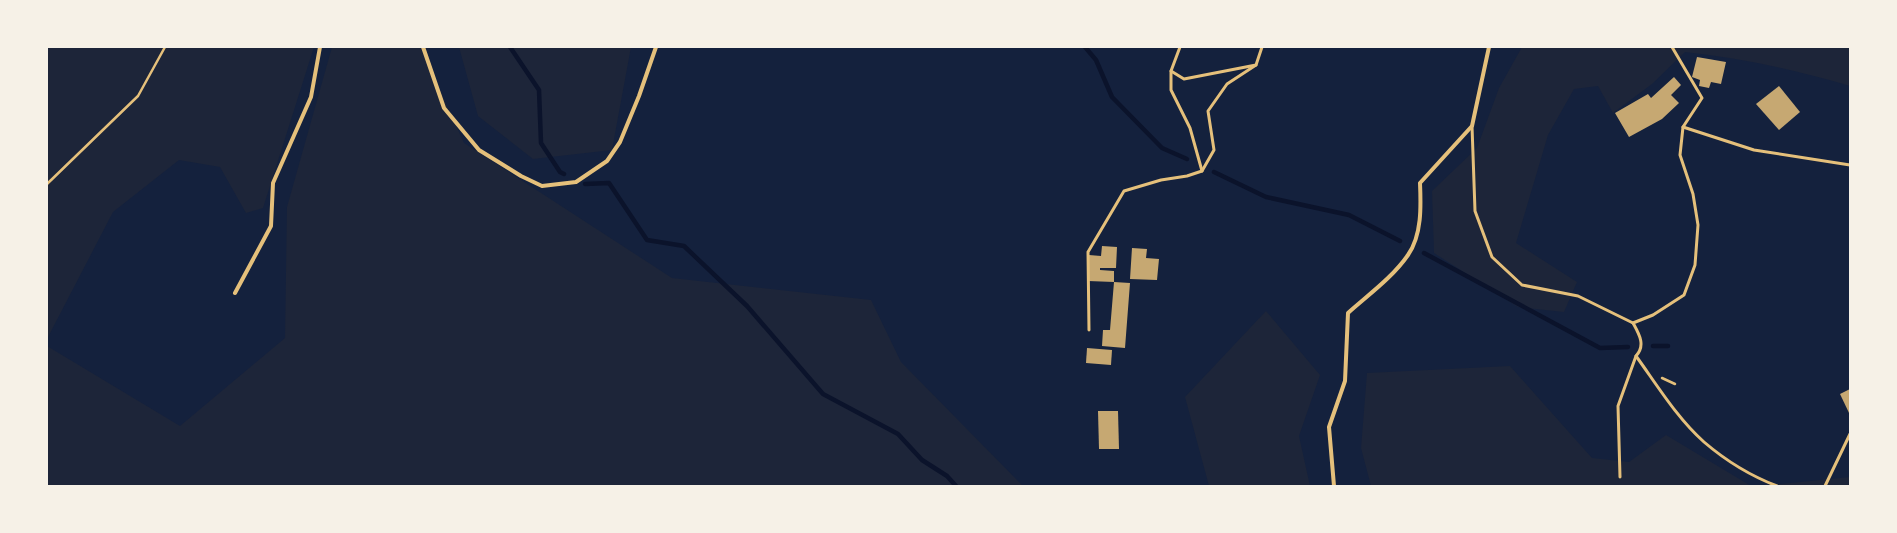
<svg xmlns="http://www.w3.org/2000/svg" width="1897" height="533" font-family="'Exo 2',sans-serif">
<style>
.green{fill:#1d2539}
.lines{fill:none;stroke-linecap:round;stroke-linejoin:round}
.stream{stroke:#0b132b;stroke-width:4.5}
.building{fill:#c6a872}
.path{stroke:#e5c07b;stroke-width:2.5}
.service{stroke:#e5c07b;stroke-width:3}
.minor{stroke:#e5c07b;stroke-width:4}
</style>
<rect width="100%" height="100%" fill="#14213d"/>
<g class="green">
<path d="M47,47H314L263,208L246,213L220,167L179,160L113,212L47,339Z"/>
<path d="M332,47H420L464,143L672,278L871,300L901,362L1023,486H47V346L180,426L285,338L287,207Z"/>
<path d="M459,47H631L612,150L533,159L478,116Z"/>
<path d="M1522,47H1850V86C1796,70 1741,58 1685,52L1652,84L1613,113L1598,86L1574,89L1548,135L1516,243L1577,282L1564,312L1518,307L1434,253L1432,191L1477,148L1499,88Z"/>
<path d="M1266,311L1320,375L1299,436L1310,486H1209L1185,397Z"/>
<path d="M1510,366L1592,458L1629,462L1666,435L1751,486H1371L1361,448L1367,373Z"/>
<path d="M1850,477V486H1761Z"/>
</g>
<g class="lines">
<g class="stream">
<path d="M510,47L539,90L541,143L560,172L564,174"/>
<path d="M1085,47L1096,60L1112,97L1162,148L1187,159"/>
<path d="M1214,172L1266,197L1349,215L1400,241"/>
<path d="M585,184L609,183L647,240L684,246L747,306L823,394L898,434L922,460L947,476L956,486"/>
<path d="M1424,253L1600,348L1628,347"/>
<path d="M1653,346H1668"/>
</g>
</g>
<g class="building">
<path d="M1697,57L1726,62L1721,84L1711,82L1709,88L1699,86L1700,80L1692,77Z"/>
<path d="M1674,77L1681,85L1671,95L1679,103L1662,119L1629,137L1615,113L1648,94L1651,98Z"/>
<path d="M1779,86L1800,112L1779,130L1756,104Z"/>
<path d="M1102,246L1117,247L1116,268H1100V270L1114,271V282L1088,281L1089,255L1101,256Z"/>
<path d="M1132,248L1147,249L1146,258L1159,259L1157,280L1130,279Z"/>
<path d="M1114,282L1130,283L1125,348L1102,346L1103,330H1110Z"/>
<path d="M1087,348L1112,350L1111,365L1086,363Z"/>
<path d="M1850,389V415L1840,394Z"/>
<path d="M1098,411H1118L1119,449H1099Z"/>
</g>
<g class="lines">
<g class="path">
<path d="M47,184L138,96L165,47"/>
<path d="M1662,378L1675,384"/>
</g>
<g class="service">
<path d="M1180,47L1171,71L1184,79L1256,65L1262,47"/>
<path d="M1171,71V90L1190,128L1202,171"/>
<path d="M1472,126L1475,211L1492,257L1522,285L1578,296L1633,323"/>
<path d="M1683,127L1754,150L1850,165"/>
<path d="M1089,330L1088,252L1124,191L1161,180L1187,176L1202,171L1214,150L1208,111L1227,84L1256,65"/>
<path d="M1636,356C1657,385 1677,418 1704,442C1725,460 1751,476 1777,486"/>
<path d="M1620,477L1618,406L1636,356C1646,345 1639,334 1633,323L1653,315L1684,295L1695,265L1698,225L1693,194L1680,155L1683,127L1702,98L1672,47"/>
<path d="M1825,486L1850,434"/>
</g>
<g class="minor">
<path d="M423,47L444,108L479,150L521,176L542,186L576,182L607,161L620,142L639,96L656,47"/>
<path d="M235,293L271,226L273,183L311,97L320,47"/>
<path d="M1334,486L1329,427L1345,381L1348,313C1368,295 1392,278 1408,255C1422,235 1421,206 1420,183L1472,126L1489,47"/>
</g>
</g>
<rect width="1897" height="533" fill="none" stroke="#f6f1e7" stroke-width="96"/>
</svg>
